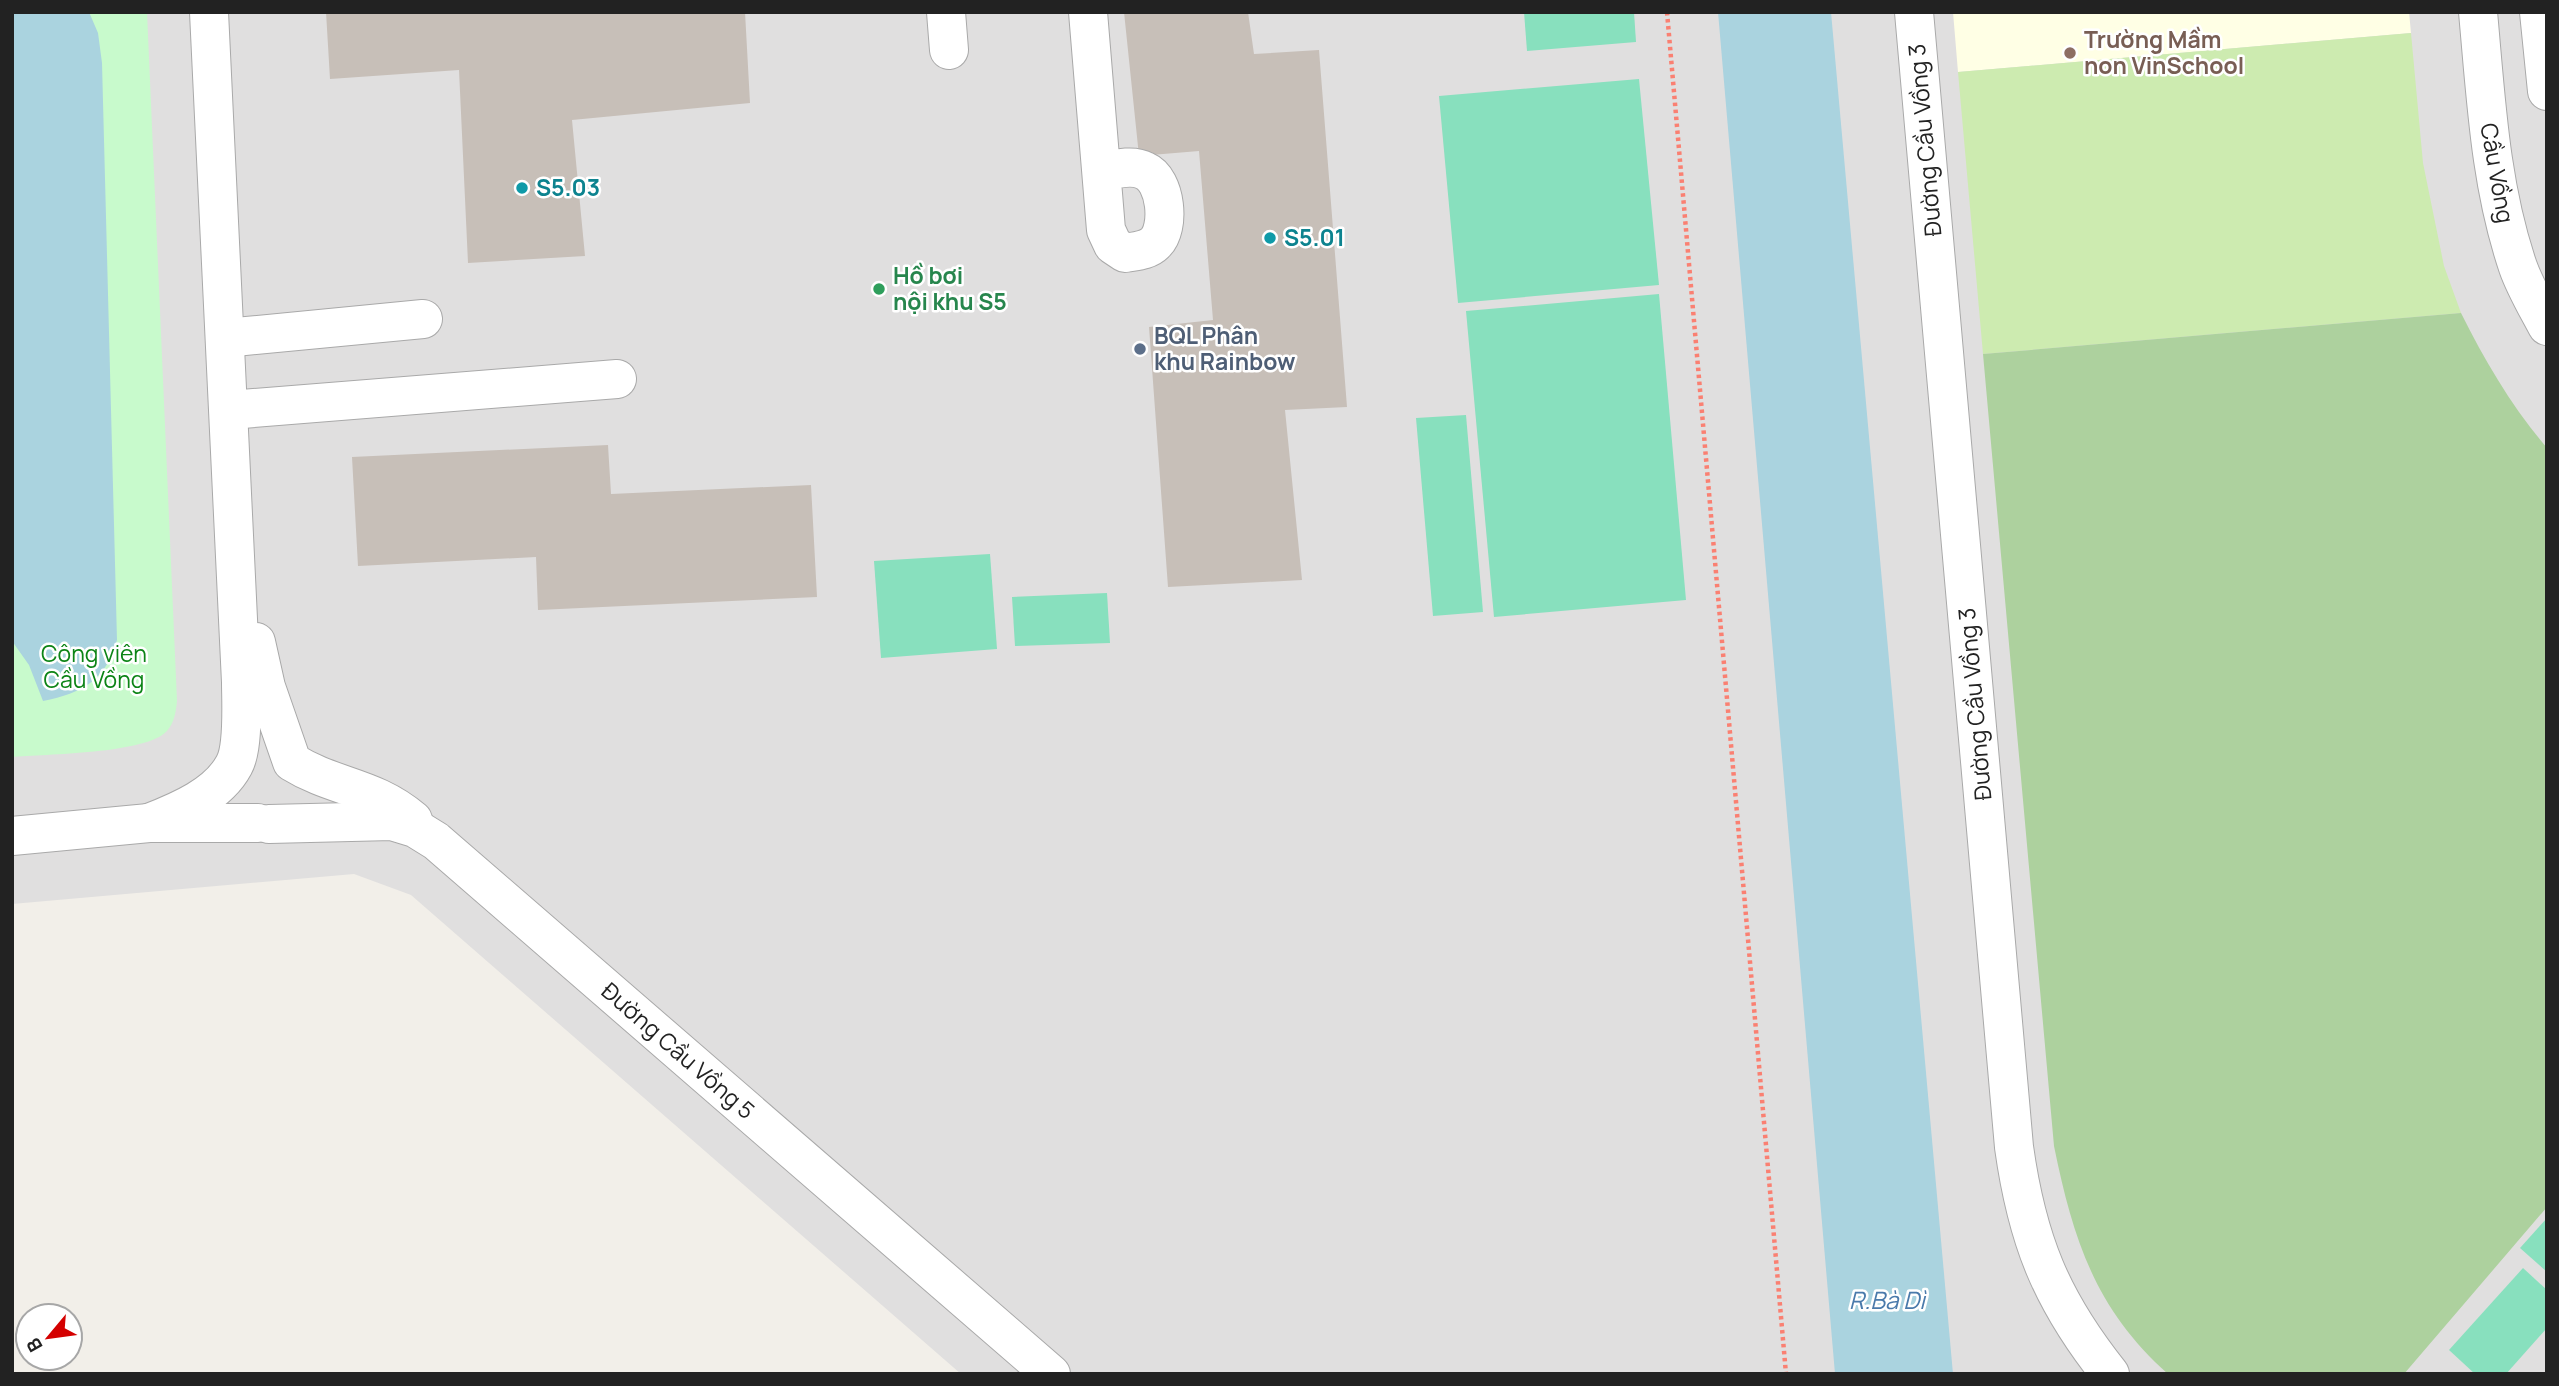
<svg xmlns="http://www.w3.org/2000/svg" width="2559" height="1386" font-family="Manrope,sans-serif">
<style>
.residential{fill:#e0dfdf}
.education{fill:#ffffe5}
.grass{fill:#cdebb0}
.forest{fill:#add19e}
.park{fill:#c8facc}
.pitch{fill:#88e0be}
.water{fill:#aad3df}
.building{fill:#c7bfb8}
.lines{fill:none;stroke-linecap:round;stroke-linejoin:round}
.minor-casing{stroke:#a9a9a9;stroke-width:40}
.path{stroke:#fa8072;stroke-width:4.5;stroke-dasharray:3.5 3.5;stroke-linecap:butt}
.minor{stroke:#fff;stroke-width:38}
.education-dot{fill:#8d6e63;stroke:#fff;stroke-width:2.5}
.culture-dot{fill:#0f9aa8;stroke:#fff;stroke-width:2.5}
.leisure-dot{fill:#2e9e5b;stroke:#fff;stroke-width:2.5}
.service-dot{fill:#5c6f8a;stroke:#fff;stroke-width:2.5}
.labels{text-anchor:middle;stroke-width:5;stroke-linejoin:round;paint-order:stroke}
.education-label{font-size:23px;font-weight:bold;fill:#785e54;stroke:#fff;text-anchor:start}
.street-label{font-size:23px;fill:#222;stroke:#fff}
.culture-label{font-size:23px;font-weight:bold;fill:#0d838f;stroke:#fff;text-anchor:start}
.leisure-label{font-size:23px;font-weight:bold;fill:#27864d;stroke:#fff;text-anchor:start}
.service-label{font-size:23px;font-weight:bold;fill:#4e5e75;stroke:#fff;text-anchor:start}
.park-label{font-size:23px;fill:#0c8416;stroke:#fff}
.water-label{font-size:24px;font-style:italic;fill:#4a7aab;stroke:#fff}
</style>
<rect width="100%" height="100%" fill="#f2efe9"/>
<path class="residential" d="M12,12H2547V1374H961L411,895L354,874L12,904Z"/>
<path class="education" d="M1953,12H2409L2411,33L1958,72Z"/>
<path class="grass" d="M2411,33L2423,163L2444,266L2461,313L1983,354L1958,72Z"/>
<path class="forest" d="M2461,313C2485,361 2512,407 2547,448V1207L2404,1374H2168C2095,1309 2073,1239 2054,1146L1983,354Z"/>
<path class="park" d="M12,12H147L177,701C176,712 174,723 167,731C146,754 45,754 12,757Z"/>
<g class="pitch">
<path d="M1524,12H1634L1636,42L1527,51Z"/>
<path d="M1639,79L1659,285L1458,303L1439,96Z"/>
<path d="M1659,294L1686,600L1494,617L1466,311Z"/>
<path d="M1466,415L1483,612L1433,616L1416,418Z"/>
<path d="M990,554L997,649L881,658L874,561Z"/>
<path d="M1107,593L1110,643L1015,646L1012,597Z"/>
<path d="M2547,1218V1272L2520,1248Z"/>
<path d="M2523,1268L2547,1290V1328L2506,1374H2475L2449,1350Z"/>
</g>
<g class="water">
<path d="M12,12H89L98,33L102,63L117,640C106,680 83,693 43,701L29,665L12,641Z"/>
<path d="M1718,12H1831L1953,1374H1835Z"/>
</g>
<g class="building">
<path d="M326,12H745L750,103L572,120L585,256L468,263L459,70L330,79Z"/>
<path d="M1124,12H1248L1254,54L1319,50L1347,407L1285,410L1302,580L1168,587L1149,327L1213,320L1199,151L1139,156Z"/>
<path d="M608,445L611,494L811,485L817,597L538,610L536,557L358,566L352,457Z"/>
</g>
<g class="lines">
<g class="minor-casing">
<g id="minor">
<path d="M946,12L949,50"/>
<path d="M1088,12L1106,230L1113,245L1125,253C1135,251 1147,251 1155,243C1171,228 1166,180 1145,171C1132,164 1116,169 1103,172"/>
<path d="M1914,12L2014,1147C2027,1240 2051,1300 2110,1374"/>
<path d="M2478,12C2486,99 2490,185 2518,267C2525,287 2537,307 2547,326"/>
<path d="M2539,12L2547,91"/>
<path d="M225,338L423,319"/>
<path d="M229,410L617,379"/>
<path d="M256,642L266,687L292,762C334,788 373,786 413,820"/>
<path d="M149,823C180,811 218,795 234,765C244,747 241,703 241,682L209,12"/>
<path d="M269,824L392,821L415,828L436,841L1051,1374"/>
<path d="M12,836L149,823H258"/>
</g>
</g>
<path class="path" d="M1667,12L1786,1374"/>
<use href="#minor" class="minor"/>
</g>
<circle class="education-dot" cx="2070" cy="53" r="7"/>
<g class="culture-dot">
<circle cx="522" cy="188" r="7"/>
<circle cx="1270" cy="238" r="7"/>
</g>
<circle class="leisure-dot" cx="879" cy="289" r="7"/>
<circle class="service-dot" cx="1140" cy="349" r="7"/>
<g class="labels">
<g class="education-label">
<text x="2084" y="48">Trường Mầm<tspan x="2084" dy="26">non VinSchool</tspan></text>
</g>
<g class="street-label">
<text transform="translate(1925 140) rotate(-95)" y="8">Đường Cầu Vồng 3</text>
<text transform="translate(2497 173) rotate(80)" y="8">Cầu Vồng</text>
<text transform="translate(1975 704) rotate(-95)" y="8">Đường Cầu Vồng 3</text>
<text transform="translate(678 1051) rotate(41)" y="8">Đường Cầu Vồng 5</text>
</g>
<g class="culture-label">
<text x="536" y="196">S5.03</text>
<text x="1284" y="246">S5.01</text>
</g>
<g class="leisure-label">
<text x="893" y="284">Hồ bơi<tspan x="893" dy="26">nội khu S5</tspan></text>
</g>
<g class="service-label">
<text x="1154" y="344">BQL Phân<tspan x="1154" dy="26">khu Rainbow</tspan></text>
</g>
<g class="park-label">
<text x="94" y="662">Công viên<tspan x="94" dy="26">Cầu Vồng</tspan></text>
</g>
<g class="water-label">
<text x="1887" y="1309">R.Bà Dì</text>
</g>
</g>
<rect width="2559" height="1386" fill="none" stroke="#222222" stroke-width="28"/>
<g transform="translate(49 1337) rotate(241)"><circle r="33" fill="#ffffff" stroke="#a7a7a7" stroke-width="2"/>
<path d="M0-5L12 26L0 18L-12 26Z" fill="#d40000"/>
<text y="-10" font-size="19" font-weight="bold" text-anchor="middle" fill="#222222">B</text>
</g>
</svg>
